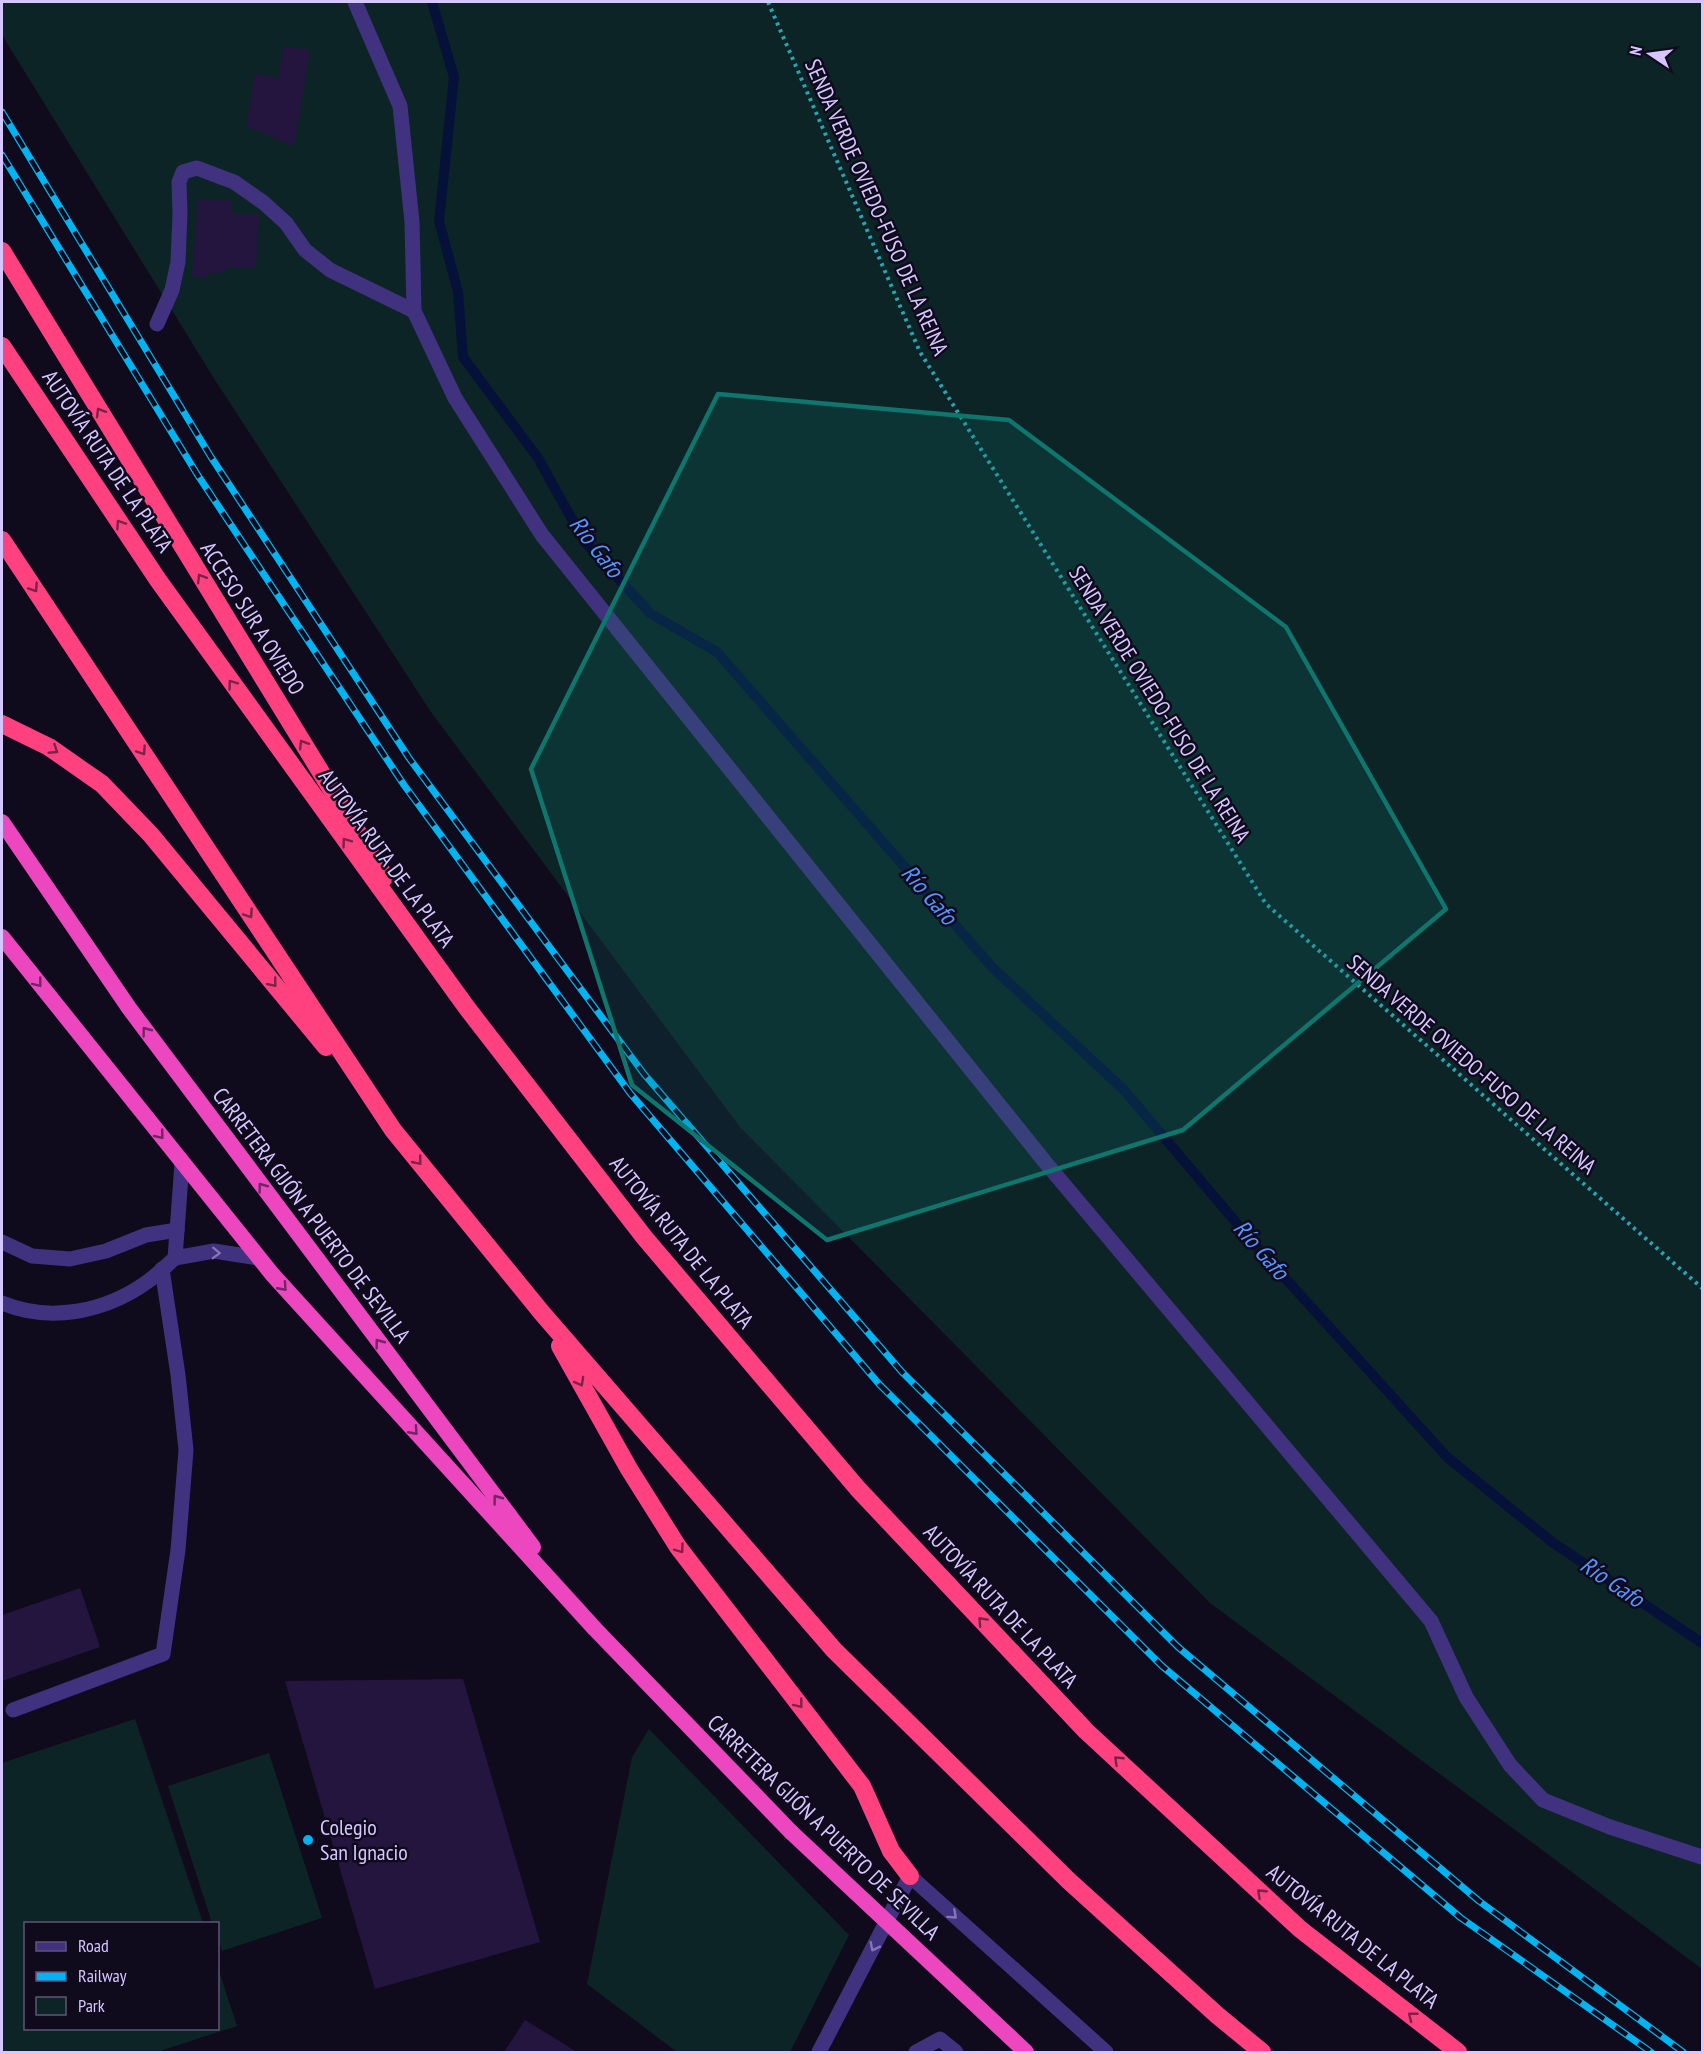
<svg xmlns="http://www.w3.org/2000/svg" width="1704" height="2054" font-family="'PT Sans Narrow',sans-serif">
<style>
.green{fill:#0d2427}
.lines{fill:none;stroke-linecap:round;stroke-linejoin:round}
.stream{stroke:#06113a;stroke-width:10}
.building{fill:#24153f}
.path{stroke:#26a6b3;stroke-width:4;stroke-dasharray:3 4.5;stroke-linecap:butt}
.service{stroke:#41327f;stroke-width:15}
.minor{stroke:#41327f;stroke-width:15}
.trunk{stroke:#ec47bf;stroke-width:16}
.motorway{stroke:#ff417f;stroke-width:18}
.rail-casing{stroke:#00b3f1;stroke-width:7}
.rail{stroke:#100a1d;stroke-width:4.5;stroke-dasharray:14;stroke-linecap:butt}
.trunk-bridge{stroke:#ec47bf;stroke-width:16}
.oneway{stroke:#7c2349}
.oneway2{stroke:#732566}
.oneway3{stroke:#8475b9}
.marked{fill:#0f766e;fill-opacity:0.2;stroke:#0f766e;stroke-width:4.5;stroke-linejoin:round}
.poi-dot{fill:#00b3f1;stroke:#100a1d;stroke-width:2}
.labels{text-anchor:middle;stroke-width:5;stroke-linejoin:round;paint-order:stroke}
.street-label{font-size:22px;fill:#d5c6ff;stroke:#100a1d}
.poi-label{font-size:22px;fill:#d5c6ff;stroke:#100a1d;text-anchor:start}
.water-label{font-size:24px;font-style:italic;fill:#5495ff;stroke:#100a1d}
</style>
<rect width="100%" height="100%" fill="#100a1d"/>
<g class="green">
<path d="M2,2H1702V1969L1210,1603L740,1127L431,712L215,380L2,35Z"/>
<path d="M135,1719L203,1923L26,1924V2028H218V1968L237,2026L157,2052H2V1763Z"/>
<path d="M649,1729L849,1935L790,2052H677L587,1984L632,1757Z"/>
<path d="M269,1753L322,1918L222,1951L218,1939V1924L212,1923L168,1786Z"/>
</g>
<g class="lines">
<path class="stream" d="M432,2L454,77L439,221L458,292L463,357L538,458L584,541L651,614L717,652L992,967L1124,1090L1256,1246L1447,1457L1552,1542L1702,1643"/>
</g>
<g class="building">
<path d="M283,46L310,50L294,146L246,126L255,73L278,78Z"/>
<path d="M198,199L232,201L231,214H259L256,268L225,267V273H207V278L192,276Z"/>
<path d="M80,1588L100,1647L2,1681V1615Z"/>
<path d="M463,1679L540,1942L375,1989L285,1681Z"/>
<path d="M525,2020L577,2052H504Z"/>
</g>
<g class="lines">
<path class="path" d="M768,2L920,352L1266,904L1702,1288"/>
<g class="service">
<path d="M157,324L172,290L178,262L180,214L179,182L183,172L197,168L234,182L264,203L286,223L305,250L330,270L414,311"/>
<path d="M2,1242L32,1256L70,1259L106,1251L146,1235L177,1230"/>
<path d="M175,1258L214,1251L258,1258"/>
<path d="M2,1303C50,1323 105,1312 147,1282C157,1275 166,1266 175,1258L182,1163"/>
<path d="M13,1710L163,1654L178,1550L186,1450L178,1375L162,1269"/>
<path d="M819,2052L910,1876L1106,2052"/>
<path d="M916,2052L940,2039L956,2052"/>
</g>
<path class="minor" d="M355,2L400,106L412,222L414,311L455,398L542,535L1045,1162L1431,1621L1466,1697L1510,1765L1543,1800L1610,1827L1702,1857"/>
<g class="trunk">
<path d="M2,822L129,1008L533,1547"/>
<path d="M2,937L272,1274L595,1629L791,1832"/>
</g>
<g class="motorway">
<path d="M2,251L385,877"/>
<path d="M2,346L158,580L467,1008L644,1237L858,1489L1086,1731L1300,1929L1458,2052"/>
<path d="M2,540L393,1130L542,1313L834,1650L1069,1881L1217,2015L1262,2052"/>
<path d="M2,724L49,747L102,784L151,835L326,1047"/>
<path d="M560,1346L629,1469L678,1547L862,1786L891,1851L910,1876"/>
</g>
<g class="rail-casing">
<g id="rail">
<path d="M2,112L211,457L409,758L644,1074L902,1372L1178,1647L1479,1901L1683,2052"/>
<path d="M2,155L197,474L404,785L630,1093L879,1384L1162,1666L1461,1918L1651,2052"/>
</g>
</g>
<use href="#rail" class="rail"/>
<path class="trunk-bridge" d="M791,1832L1026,2052"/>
</g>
<defs><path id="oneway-chevron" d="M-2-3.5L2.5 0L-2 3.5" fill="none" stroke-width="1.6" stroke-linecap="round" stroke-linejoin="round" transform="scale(1.5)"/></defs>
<g class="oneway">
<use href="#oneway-chevron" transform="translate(100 412) rotate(-121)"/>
<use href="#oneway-chevron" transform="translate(120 524) rotate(-124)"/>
<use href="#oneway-chevron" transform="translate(201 578) rotate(-122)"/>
<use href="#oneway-chevron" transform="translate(34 588) rotate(56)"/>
<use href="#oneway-chevron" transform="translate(232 684) rotate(-126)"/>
<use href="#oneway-chevron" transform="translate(303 744) rotate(-122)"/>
<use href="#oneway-chevron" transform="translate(54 750) rotate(33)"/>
<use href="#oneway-chevron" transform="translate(142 751) rotate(56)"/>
<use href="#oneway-chevron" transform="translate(346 842) rotate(-126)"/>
<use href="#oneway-chevron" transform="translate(249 914) rotate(56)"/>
<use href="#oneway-chevron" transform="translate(273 983) rotate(51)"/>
<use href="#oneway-chevron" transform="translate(418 1161) rotate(51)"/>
<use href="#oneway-chevron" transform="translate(580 1382) rotate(61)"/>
<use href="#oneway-chevron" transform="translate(680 1549) rotate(54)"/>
<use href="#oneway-chevron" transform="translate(982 1621) rotate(-133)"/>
<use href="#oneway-chevron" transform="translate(799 1704) rotate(52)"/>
<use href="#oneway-chevron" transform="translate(1118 1760) rotate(-137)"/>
<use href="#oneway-chevron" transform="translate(1261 1893) rotate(-137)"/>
<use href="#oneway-chevron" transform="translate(1412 2016) rotate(-142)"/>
</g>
<g class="oneway2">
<use href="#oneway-chevron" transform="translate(38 983) rotate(52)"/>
<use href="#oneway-chevron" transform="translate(146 1031) rotate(-127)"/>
<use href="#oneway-chevron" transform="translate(160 1135) rotate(51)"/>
<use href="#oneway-chevron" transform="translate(262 1187) rotate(-127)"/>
<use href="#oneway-chevron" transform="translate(283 1287) rotate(48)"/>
<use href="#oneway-chevron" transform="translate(379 1343) rotate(-127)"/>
<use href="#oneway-chevron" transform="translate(414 1431) rotate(48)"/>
<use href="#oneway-chevron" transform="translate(497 1499) rotate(-127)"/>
</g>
<g class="oneway3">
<use href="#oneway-chevron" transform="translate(216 1253) rotate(2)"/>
<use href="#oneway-chevron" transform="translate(953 1915) rotate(42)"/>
<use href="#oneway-chevron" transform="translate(874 1947) rotate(117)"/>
</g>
<path class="marked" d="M718,394L1009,420L1286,627L1446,909L1183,1130L827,1240L632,1085L531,769Z"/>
<circle class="poi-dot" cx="308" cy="1840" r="6"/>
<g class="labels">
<g class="street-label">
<text transform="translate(877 207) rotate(66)" y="8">SENDA VERDE OVIEDO-FUSO DE LA REINA</text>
<text transform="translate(108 461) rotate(56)" y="8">AUTOVÍA RUTA DE LA PLATA</text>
<text transform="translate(253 618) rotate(58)" y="8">ACCESO SUR A OVIEDO</text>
<text transform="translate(1160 704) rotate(58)" y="8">SENDA VERDE OVIEDO-FUSO DE LA REINA</text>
<text transform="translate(387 858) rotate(54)" y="8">AUTOVÍA RUTA DE LA PLATA</text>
<text transform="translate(1472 1064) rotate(41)" y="8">SENDA VERDE OVIEDO-FUSO DE LA REINA</text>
<text transform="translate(312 1215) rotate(53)" y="8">CARRETERA GIJÓN A PUERTO DE SEVILLA</text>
<text transform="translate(682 1242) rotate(51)" y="8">AUTOVÍA RUTA DE LA PLATA</text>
<text transform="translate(1001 1606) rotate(47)" y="8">AUTOVÍA RUTA DE LA PLATA</text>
<text transform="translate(824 1827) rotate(44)" y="8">CARRETERA GIJÓN A PUERTO DE SEVILLA</text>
<text transform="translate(1353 1936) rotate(39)" y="8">AUTOVÍA RUTA DE LA PLATA</text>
</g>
<g class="poi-label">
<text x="320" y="1835">Colegio<tspan x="320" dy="25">San Ignacio</tspan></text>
</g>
<g class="water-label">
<text transform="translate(596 547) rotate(52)" y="8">Río Gafo</text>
<text transform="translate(929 895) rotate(49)" y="8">Río Gafo</text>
<text transform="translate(1261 1250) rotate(49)" y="8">Río Gafo</text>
<text transform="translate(1612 1582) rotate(34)" y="8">Río Gafo</text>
</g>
</g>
<rect width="1704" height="2054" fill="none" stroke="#d5c6ff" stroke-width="6"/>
<rect x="24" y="1922" width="195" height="108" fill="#100a1d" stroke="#5f5577" stroke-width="1.5"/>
<rect x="36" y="1942" width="30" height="9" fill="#41327f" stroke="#5f5577" stroke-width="1.5"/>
<text x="78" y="1952" font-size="18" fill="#d5c6ff">Road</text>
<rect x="36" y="1972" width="30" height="9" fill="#00b3f1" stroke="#5f5577" stroke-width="1.5"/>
<text x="78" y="1982" font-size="18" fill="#d5c6ff">Railway</text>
<rect x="36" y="1997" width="30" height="18" fill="#0d2427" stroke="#5f5577" stroke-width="1.5"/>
<text x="78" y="2012" font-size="18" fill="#d5c6ff">Park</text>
<g transform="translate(1650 54) rotate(283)" stroke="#100a1d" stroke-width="4.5" paint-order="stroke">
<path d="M0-4.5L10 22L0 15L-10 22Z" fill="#d5c6ff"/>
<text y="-9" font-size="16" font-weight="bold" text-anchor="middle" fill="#d5c6ff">N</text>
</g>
</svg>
